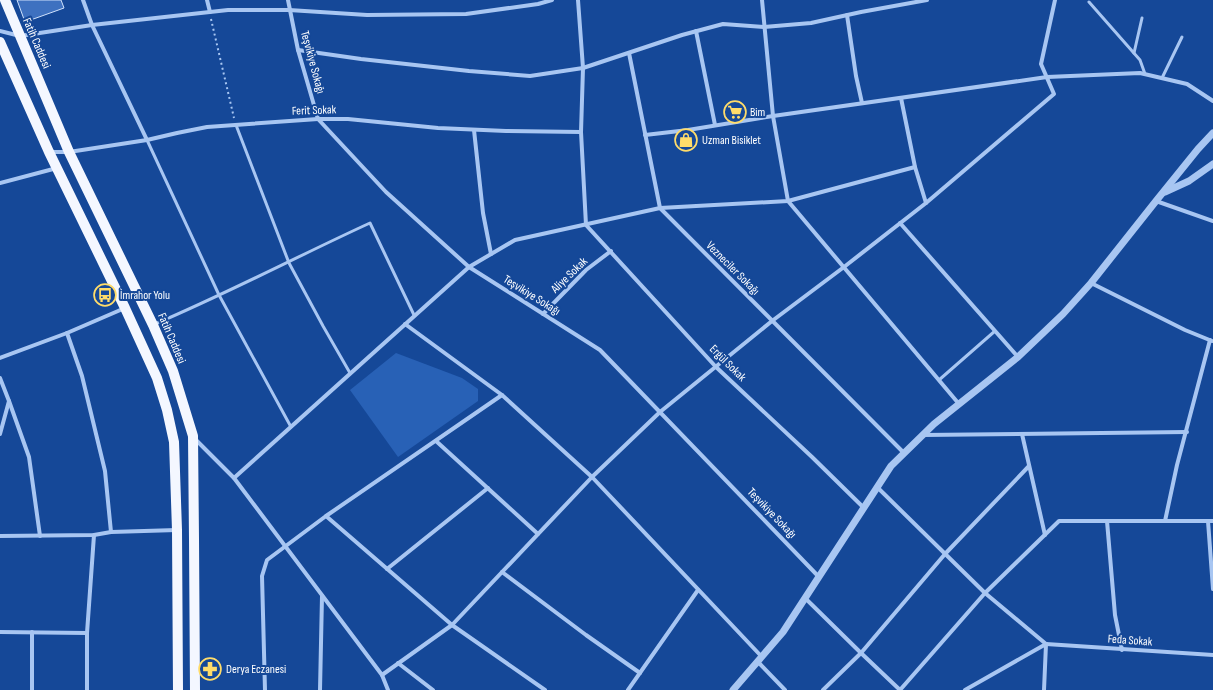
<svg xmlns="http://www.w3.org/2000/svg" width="1213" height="690" font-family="'Sofia Sans Condensed',sans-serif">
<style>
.green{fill:#2861b6}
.building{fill:#3e71c0;stroke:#d0e2fc}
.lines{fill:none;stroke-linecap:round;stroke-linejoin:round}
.path{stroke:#a8c6f2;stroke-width:2;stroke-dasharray:2 3;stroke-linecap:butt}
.service{stroke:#a8c6f2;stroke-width:3}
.minor{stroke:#a8c6f2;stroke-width:4}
.tertiary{stroke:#a8c6f2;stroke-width:7}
.primary{stroke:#f4f7ff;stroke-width:10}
.labels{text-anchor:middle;stroke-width:4;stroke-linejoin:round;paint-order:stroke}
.street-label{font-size:12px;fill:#fff;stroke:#154898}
.poi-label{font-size:12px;fill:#fff;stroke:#154898;text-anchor:start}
</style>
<rect width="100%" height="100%" fill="#154898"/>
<path class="green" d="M396,353L462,378L478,389V401L398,457L350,390Z"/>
<path class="building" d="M17,0H61L64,8L25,22Z"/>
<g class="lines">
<path class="path" d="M211,19L234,118"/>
<g class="service">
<path d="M1089,2L1140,60L1145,74"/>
<path d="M1134,53L1142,18"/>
<path d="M1162,78L1182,37"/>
<path d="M236,125L289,263L323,326L350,373"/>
<path d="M147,140L219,295L291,427"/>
<path d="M155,324C228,293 298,256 370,223L414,315"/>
<path d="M939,380L995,331"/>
</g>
<g class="minor">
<path d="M83,0L92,25L147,140"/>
<path d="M207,0L210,12"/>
<path d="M288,0L298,50L318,119L386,192L469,267L600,350L819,577"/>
<path d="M578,0L583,68L581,132L586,225L716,367L812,457L864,508"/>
<path d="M762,0L773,116L788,201L959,404"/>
<path d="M847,15L856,76L862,103"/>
<path d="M0,31L20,36L92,25L228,10H289L367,15L466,14L538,4L552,0"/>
<path d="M696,31L715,125"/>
<path d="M298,50L361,59L469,71L530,76L583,68L682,35L723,24L764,27L811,23L861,12L927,0"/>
<path d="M629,53L660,208L904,453"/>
<path d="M901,98L915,167L926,203"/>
<path d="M474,130L483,213L491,254"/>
<path d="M645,135L688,130L773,116L1047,77L1140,73L1187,84L1213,101"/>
<path d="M49,152H69L147,140L177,133L207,127L318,119H348L438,128L506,131L581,132"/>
<path d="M0,183L57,168"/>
<path d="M1156,201L1213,221"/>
<path d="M900,223L1018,357"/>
<path d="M1091,283L1185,330L1212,341"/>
<path d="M543,314L586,270L611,251"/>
<path d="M405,324L502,395L592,477L762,657"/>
<path d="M67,333L82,376L105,471L111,532"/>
<path d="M0,358L67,333L125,308"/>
<path d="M0,378L9,401L0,434"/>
<path d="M9,401L29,457L40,536"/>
<path d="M1022,434L1045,535"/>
<path d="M923,435L1187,432"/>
<path d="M194,438L234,478L382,675L388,690"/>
<path d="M436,441L538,534"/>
<path d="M234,478L469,267L515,240L660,208L788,201L915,167"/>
<path d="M877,487L985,593L1046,644"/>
<path d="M326,516L452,625L545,690"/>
<path d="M1107,521L1115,615L1122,650"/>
<path d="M1165,521L1177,465L1210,340"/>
<path d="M1208,521L1213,589"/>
<path d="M0,536L94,535L111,532L177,530"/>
<path d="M387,569L488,488"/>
<path d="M502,572L586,635L640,673"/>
<path d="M805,598L861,653L900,690"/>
<path d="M0,632L87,633"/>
<path d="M32,632V690"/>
<path d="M1046,644L1213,655"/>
<path d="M758,662L785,690"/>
<path d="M398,663L433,690"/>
<path d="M382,675L452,625L592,477L660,412L772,321L844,267L926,203L1054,94L1041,64L1055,0"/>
<path d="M87,690V633L94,535"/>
<path d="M265,690L262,576L267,560L326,516L502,395"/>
<path d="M320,690L322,596"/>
<path d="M628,690L698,590"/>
<path d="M823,690L861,653L945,554L1029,466"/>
<path d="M900,690L985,593L1059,521H1213"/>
<path d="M965,690L1046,644"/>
<path d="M1044,690L1046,644"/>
</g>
<g class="tertiary">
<path d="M1165,192L1189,181L1213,164"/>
<path d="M733,690L783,632L891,466L934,424L1018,357L1063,314L1091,283L1156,201L1198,149L1213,133"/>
</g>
<g class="primary">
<path d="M5,0L69,152L153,325L173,371L193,436L194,539L195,690"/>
<path d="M0,42L49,152L125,308L157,378L167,410L174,442L177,530L178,690"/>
</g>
</g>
<defs>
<g id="supermarket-ring" transform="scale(1.15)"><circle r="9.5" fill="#154898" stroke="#ffdc6a" stroke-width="1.5"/><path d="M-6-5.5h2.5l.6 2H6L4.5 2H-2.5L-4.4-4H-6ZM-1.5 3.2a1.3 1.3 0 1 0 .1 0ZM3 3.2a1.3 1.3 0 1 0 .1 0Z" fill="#ffdc6a"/></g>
<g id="shop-ring" transform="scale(1.15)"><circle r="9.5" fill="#154898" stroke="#ffdc6a" stroke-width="1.5"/><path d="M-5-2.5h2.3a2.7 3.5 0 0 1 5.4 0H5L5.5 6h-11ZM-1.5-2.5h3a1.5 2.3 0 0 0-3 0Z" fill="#ffdc6a"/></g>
<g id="bus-ring" transform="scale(1.15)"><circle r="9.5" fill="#154898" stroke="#ffdc6a" stroke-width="1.5"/><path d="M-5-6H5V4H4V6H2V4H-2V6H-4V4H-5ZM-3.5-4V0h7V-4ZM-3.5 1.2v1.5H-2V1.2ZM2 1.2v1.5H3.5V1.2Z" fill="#ffdc6a"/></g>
<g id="pharmacy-ring" transform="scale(1.15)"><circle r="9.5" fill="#154898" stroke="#ffdc6a" stroke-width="1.5"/><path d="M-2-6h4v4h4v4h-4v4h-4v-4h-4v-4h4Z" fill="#ffdc6a"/></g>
</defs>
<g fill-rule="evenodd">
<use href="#supermarket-ring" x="735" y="112"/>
<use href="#shop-ring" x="686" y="140"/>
<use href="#bus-ring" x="105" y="295"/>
<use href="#pharmacy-ring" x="210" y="669"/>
</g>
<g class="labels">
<g class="street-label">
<text transform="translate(37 43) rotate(67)" y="4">Fatih Caddesi</text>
<text transform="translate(313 62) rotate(75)" y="4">Teşvikiye Sokağı</text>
<text transform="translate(314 110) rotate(-2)" y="4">Ferit Sokak</text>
<text transform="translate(733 268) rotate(45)" y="4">Vezneciler Sokağı</text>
<text transform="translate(569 275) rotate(-44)" y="4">Aliye Sokak</text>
<text transform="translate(532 295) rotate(32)" y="4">Teşvikiye Sokağı</text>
<text transform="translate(172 338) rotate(67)" y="4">Fatih Caddesi</text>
<text transform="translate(728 363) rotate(45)" y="4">Ergül Sokak</text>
<text transform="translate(772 513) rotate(46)" y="4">Teşvikiye Sokağı</text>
<text transform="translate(1130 640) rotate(4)" y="4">Feda Sokak</text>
</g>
<g class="poi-label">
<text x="750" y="116">Bim</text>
<text x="702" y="144">Uzman Bisiklet</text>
<text x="120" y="299">İmrahor Yolu</text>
<text x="226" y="673">Derya Eczanesi</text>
</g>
</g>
</svg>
